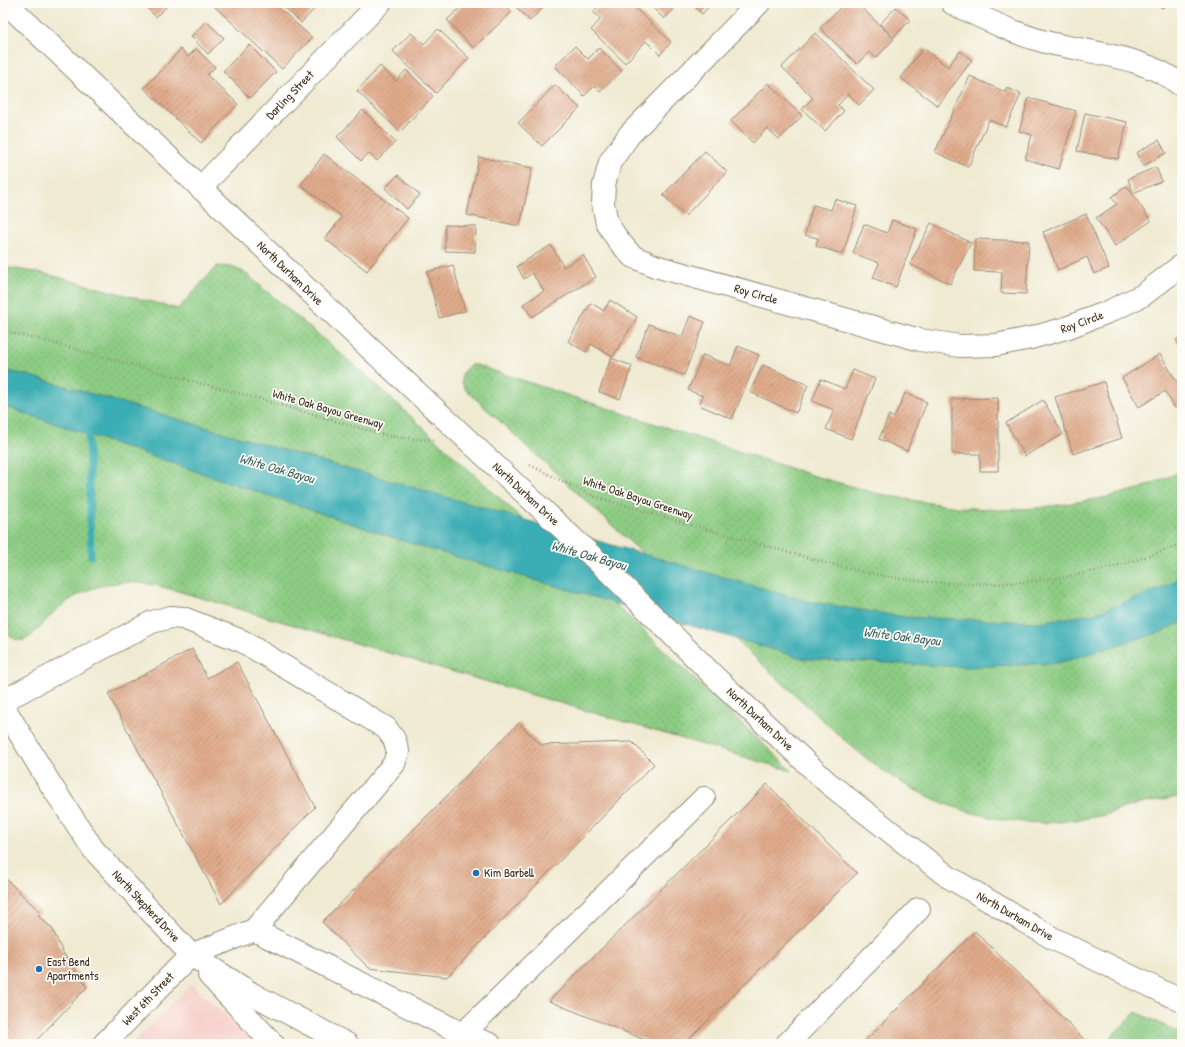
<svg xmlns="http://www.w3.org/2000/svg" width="1185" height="1047" font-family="'Patrick Hand',sans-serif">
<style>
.built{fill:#f7d0cc}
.park{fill:url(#park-dots);stroke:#647b50}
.water{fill:#3badb4;stroke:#3b6c69}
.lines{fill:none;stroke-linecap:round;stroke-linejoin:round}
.stream{stroke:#3badb4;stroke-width:7}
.building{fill:url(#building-hatch)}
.minor-casing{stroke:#958a78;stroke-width:24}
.major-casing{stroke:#958a78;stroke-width:24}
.path{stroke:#958a78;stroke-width:2.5;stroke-dasharray:1 3;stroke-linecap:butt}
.minor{stroke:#fff;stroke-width:22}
.major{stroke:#fff;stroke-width:22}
.major-bridge-casing{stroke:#958a78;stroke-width:24;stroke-linecap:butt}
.major-bridge{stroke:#fff;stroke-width:22}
.poi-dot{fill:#1f6fb2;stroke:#fdfcf7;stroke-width:1.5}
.labels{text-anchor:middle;stroke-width:3.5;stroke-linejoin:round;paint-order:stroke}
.street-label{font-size:12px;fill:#3b2a1e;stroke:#fdfcf7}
.poi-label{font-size:12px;fill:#3b2a1e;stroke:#fdfcf7;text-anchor:start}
.water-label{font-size:13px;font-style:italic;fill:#3b5e5a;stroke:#fdfcf7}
</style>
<defs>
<pattern id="park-dots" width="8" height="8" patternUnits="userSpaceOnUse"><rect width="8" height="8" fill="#8ccc83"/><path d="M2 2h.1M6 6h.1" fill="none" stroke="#7aaf71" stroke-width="1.8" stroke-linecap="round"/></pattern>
<pattern id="building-hatch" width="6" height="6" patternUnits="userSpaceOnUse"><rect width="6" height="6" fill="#e1ac8c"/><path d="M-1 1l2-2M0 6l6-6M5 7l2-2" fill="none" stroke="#b88c72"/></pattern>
</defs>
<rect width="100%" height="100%" fill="#fdfcf7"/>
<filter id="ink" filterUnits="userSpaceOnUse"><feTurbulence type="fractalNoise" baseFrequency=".025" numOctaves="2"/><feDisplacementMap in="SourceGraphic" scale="8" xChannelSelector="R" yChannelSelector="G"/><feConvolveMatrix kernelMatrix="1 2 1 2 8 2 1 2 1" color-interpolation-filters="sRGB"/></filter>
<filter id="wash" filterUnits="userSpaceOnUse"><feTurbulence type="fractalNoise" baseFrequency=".012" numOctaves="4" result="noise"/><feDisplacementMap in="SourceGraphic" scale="16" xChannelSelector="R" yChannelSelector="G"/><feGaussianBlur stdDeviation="0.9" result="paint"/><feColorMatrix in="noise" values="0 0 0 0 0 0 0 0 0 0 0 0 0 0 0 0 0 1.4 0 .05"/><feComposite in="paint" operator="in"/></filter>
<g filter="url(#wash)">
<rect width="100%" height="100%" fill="#efead1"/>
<path class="built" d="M191,984L257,1044H132Z"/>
<g class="park">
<path d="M217,266L231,267L244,272L367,376L644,631L792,771L174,590C163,587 152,584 140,583C107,579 74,592 51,615C45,621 31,639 24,640C13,642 7,633 3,625V267L42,273L178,309Z"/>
<path d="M471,365H476L811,475L875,493L917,501L958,507L1000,510L1037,508L1072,503L1108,497L1142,488L1182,471V796C1165,800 1148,802 1131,806C1123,808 1116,811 1108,814C1093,818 1076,820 1060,822C999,827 935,806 885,772C870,762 856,750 842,738L466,390C459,381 460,371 471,365Z"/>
<path d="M1136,1012L1182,1034V1044H1104Z"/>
</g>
<path class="water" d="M3,370L27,375L321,461L806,601L904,617L1038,622L1094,614L1167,586L1182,576V622L1164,631L1058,663L966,667L805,659L409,543L3,406Z"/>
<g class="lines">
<path class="stream" d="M88,426L91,556"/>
</g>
<g id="blocks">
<g class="building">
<path d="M142,3H170L156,17Z"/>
<path d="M211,3H274L312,38L282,69Z"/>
<path d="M280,3H320L301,23Z"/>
<path d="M465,3H504L512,12L473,48L447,20Z"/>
<path d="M512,3H547L530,21Z"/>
<path d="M601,3H630L671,42L660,55L646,41L625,63L591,30L601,19L593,12Z"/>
<path d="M648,3H679L664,19Z"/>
<path d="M691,3H712L702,14Z"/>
<path d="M845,3H857L894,39L876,58L869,52L857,64L820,28Z"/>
<path d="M1155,3H1167L1163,8Z"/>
<path d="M896,7L910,20L894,37L880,24Z"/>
<path d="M206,21L224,38L208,54L191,37Z"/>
<path d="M438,29L469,58L436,93L393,51L411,33L424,44Z"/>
<path d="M815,33L874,90L859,105L848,94L838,105L844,111L825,131L802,109L813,98L782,67Z"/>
<path d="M249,45L276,72L250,98L223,71Z"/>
<path d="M575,46L588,59L599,48L622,71L600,92L595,86L584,96L555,66Z"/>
<path d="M923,48L948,67L960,51L972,60L938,106L901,78Z"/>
<path d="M181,49L188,57L196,49L215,67L207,75L238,104L201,143L144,88Z"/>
<path d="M380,66L396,81L406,70L433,96L400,132L357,91Z"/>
<path d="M970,76L1005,92L1007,88L1021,94L1006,127L989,120L968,167L935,152Z"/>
<path d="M768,83L802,116L779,139L767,128L753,143L731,121Z"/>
<path d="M555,85L580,108L542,146L518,123Z"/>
<path d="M1029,98L1076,111L1059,169L1025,159L1032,135L1019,131Z"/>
<path d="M363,110L395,142L377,161L369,153L361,161L337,137Z"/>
<path d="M1085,113L1127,122L1118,159L1077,151Z"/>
<path d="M1159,140L1166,153L1143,166L1136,153Z"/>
<path d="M705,151L727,172L685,216L663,195Z"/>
<path d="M324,154L408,218L367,271L325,239L342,217L301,185Z"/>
<path d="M479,157L532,168L520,226L467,215Z"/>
<path d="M1156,167L1162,181L1133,193L1128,179Z"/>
<path d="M398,175L420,195L407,209L385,188Z"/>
<path d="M1127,186L1151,221L1115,246L1096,218L1117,204L1111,197Z"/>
<path d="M835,199L857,206L843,254L816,246L818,238L805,235L813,205L831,210Z"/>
<path d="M1086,214L1109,268L1094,274L1087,257L1058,270L1043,232Z"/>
<path d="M892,220L917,229L896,287L873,278L879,263L853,253L864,224L887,233Z"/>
<path d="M931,223L971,243L950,284L910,264Z"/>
<path d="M445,225L476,226L475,252L445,251Z"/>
<path d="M975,239L1029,241L1026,294L1001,293L1002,272L974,271Z"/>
<path d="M551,245L564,267L583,255L596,277L532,317L523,304L544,291L532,273L524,279L517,266Z"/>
<path d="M453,265L465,311L439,318L427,272Z"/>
<path d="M610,300L637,317L613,357L591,344L586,352L568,341L591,303L604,311Z"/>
<path d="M690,316L705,322L684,375L636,357L649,324L682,337Z"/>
<path d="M1182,336V349L1176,340Z"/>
<path d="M738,346L759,355L732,419L699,405L703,396L688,390L703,355L730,366Z"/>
<path d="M1160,354L1182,390V403L1175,408L1165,391L1139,407L1122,378Z"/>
<path d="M611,358L632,366L620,399L599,392Z"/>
<path d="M763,365L808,385L796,413L750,392Z"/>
<path d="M853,370L875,379L851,439L826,429L834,410L812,401L821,379L845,389Z"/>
<path d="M1104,382L1122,438L1073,454L1055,397Z"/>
<path d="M905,393L927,402L907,451L879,439L889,415L894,418Z"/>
<path d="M998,398V471H980V454H952V399Z"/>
<path d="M1043,400L1063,434L1025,456L1006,423Z"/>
<path d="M192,649L207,678L237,662L315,807L221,904L108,694Z"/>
<path d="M519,723L541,745L632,742L654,764L447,977L369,968L322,922Z"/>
<path d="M767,784L857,873L684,1044H655L549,1001Z"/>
<path d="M3,837L7,841L3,846Z"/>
<path d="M3,876L41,913L38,916L52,928L62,951L87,987L33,1044H3Z"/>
<path d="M975,931L1088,1043L1087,1044H862Z"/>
</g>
</g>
</g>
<g filter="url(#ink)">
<use href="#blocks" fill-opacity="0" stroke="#958a78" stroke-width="1"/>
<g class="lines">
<g class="minor-casing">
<g id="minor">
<path d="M759,3L630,134L610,162L604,185L603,203L607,223L618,240L632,256L655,266L920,340L960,346L996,345L1031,338L1066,328L1108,312L1143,295L1182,265"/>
<path d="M952,3C981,17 1010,32 1042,41C1086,53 1146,55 1182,86"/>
<path d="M200,188L380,3"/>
<path d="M3,701L152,622L171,617L183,618L242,641L386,728L394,739L398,751L394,764L254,930L463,1034L490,1044"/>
<path d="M463,1034L704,798"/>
<path d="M104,1044L191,955L254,930"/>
<path d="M787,1044L919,909"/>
</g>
</g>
<g class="major-casing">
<g id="major">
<path d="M6,3L362,341"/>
<path d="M3,706L49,782L93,849L191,955L254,995L347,1044"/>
<path d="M209,975L273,1044"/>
</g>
</g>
<g class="path">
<path d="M3,331L50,342L150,370L253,397L384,435L402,438L435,440"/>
<path d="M530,465L586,493L599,498C656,515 713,531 770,547C812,559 854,572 897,578C992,592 1094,581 1182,543"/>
<path d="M1174,1044L1182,1037"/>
</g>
<use href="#minor" class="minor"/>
<use href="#major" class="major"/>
<g class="major-bridge-casing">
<path id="major-bridge" d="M362,341L609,572L717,679L828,783L947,876L1054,939L1182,1001"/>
</g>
<use href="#major-bridge" class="major-bridge"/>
</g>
</g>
<g class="poi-dot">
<circle cx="476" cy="873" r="4"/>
<circle cx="39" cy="969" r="4"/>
</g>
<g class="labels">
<g class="street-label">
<text transform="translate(290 95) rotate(-46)" y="4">Darling Street</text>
<text transform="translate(290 273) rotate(44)" y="4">North Durham Drive</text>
<text transform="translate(756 294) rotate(16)" y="4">Roy Circle</text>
<text transform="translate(1082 322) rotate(-20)" y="4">Roy Circle</text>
<text transform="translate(328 409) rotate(16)" y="4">White Oak Bayou Greenway</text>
<text transform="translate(526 494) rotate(43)" y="4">North Durham Drive</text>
<text transform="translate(638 498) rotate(18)" y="4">White Oak Bayou Greenway</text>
<text transform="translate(760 719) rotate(43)" y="4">North Durham Drive</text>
<text transform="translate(146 906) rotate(47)" y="4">North Shepherd Drive</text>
<text transform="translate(1015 916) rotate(30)" y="4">North Durham Drive</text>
<text transform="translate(148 999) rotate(-46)" y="4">West 6th Street</text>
</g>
<g class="poi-label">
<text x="484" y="877">Kim Barbell</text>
<text x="47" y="966">East Bend<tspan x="47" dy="14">Apartments</tspan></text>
</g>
<g class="water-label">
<text transform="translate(277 468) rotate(16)" y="5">White Oak Bayou</text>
<text transform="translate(589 555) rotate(16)" y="5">White Oak Bayou</text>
<text transform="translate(902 636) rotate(7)" y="5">White Oak Bayou</text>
</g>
</g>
<rect width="1185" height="1047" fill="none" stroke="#fdfcf7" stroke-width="16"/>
</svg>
